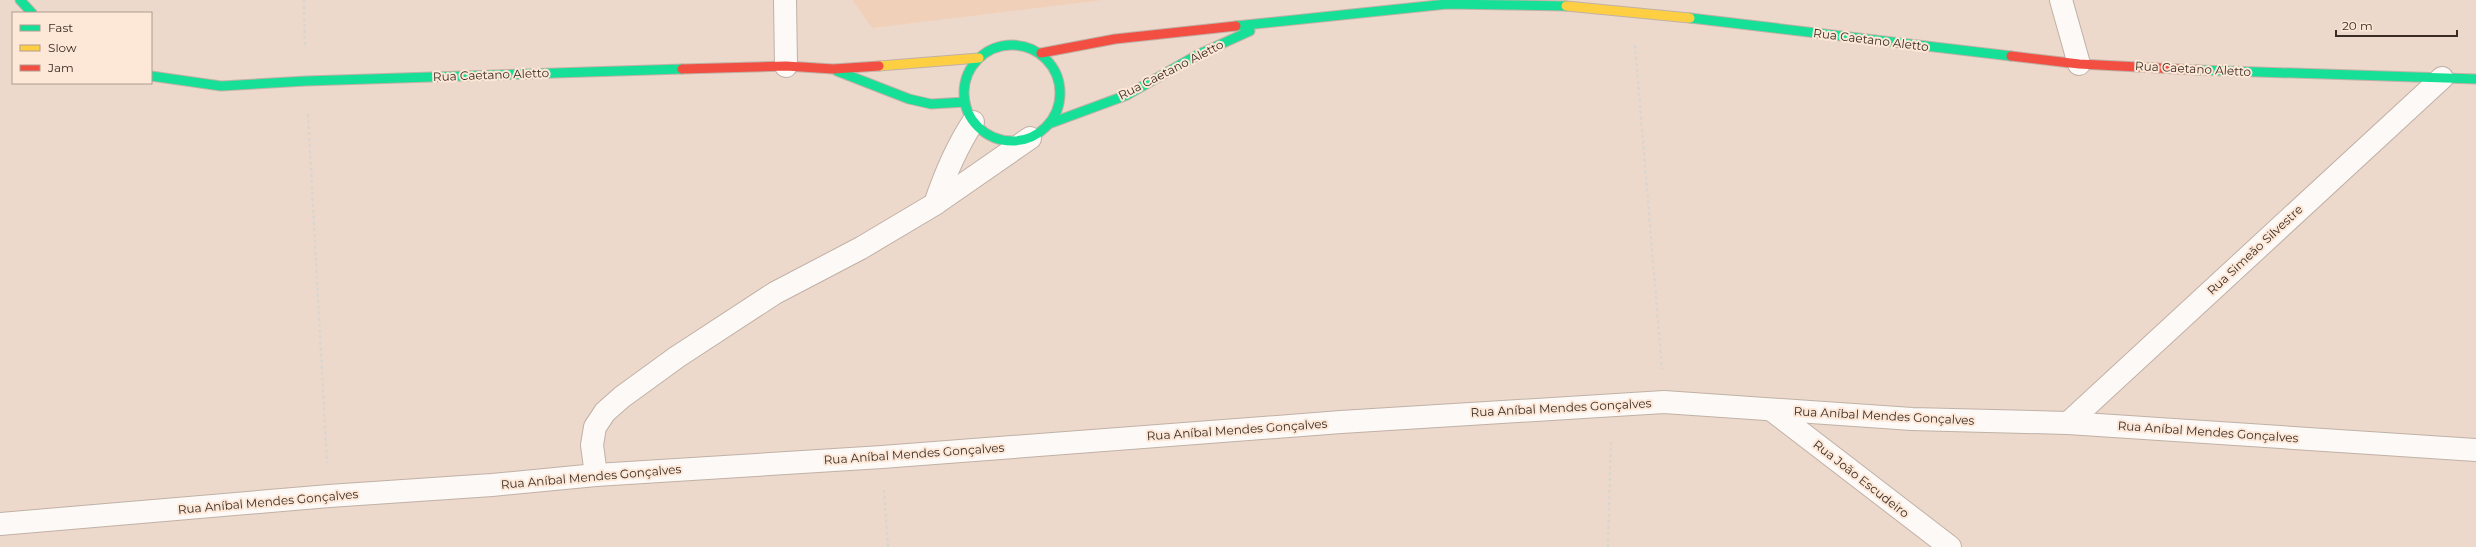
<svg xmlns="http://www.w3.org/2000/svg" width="2476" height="547" font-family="Montserrat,sans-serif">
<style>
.built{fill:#f1d0b9}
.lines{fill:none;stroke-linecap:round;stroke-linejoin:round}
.street-casing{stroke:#c0b1a6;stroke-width:24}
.fast-casing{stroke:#c0b1a6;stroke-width:11}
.slow-casing{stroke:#c0b1a6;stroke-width:11}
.jam-casing{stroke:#c0b1a6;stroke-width:11}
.path{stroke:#dbd5d0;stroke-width:2.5;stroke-dasharray:3 3;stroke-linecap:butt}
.street{stroke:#fcf9f7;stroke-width:22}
.fast{stroke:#16e098;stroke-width:9}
.slow{stroke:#ffcf43;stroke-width:9}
.jam{stroke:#f24e42;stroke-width:9}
.labels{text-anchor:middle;stroke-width:4;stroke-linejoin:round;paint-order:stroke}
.street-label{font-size:12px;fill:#3a2c22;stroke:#fde7d7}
</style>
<rect width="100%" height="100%" fill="#edd9cb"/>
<path class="built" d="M852,0H1103L872,28Z"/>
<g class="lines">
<g class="street-casing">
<g id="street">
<path d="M785,0L786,66"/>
<path d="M2061,0L2079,64"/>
<path d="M935,204C945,174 956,148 973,122"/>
<path d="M1773,411L1950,547"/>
<path d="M2068,423L2442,78"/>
<path d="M596,475L592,445L595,427L605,412L622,397L677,357L775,293L861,248L935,204L1030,138"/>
<path d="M0,524L329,496L492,485L596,475L882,457L1341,422L1664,402L1912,419L2068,423L2476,450"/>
</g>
</g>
<g class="fast-casing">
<g id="fast">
<path d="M20,0L32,13"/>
<path d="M1690,18L2011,56"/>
<path d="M1236,26L1447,4L1566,6"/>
<circle cx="1012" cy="93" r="48"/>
<path d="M2198,70L2476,79"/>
<path d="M837,71L909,99L931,104L965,102"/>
<path d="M151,76L221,86L306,81L682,69"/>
<path d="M1051,123L1127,95L1199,54L1250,31"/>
</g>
</g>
<g class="slow-casing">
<g id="slow">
<path d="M1566,6L1690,18"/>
<path d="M879,66L979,58"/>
</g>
</g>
<g class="jam-casing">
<g id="jam">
<path d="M1041,53L1115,39L1236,26"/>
<path d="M2011,56L2079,64L2198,70"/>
<path d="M682,69L786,66L833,69L879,66"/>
</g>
</g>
<g class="path">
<path d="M304,0L305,47"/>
<path d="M1635,45L1662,369"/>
<path d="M308,114L327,463"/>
<path d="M884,490L888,547"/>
<path d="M1608,547L1611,439"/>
</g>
<use href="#street" class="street"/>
<use href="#fast" class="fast"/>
<use href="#slow" class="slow"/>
<use href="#jam" class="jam"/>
</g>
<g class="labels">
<g class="street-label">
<text transform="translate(1871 40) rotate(7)" y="4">Rua Caetano Aletto</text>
<text transform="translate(2193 69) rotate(3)" y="4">Rua Caetano Aletto</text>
<text transform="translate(1171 70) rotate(-27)" y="4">Rua Caetano Aletto</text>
<text transform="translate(491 75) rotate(-2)" y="4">Rua Caetano Aletto</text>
<text transform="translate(2255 250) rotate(-43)" y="4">Rua Simeão Silvestre</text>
<text transform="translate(1561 408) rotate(-3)" y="4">Rua Aníbal Mendes Gonçalves</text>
<text transform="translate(1884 416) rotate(3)" y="4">Rua Aníbal Mendes Gonçalves</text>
<text transform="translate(1237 430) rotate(-4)" y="4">Rua Aníbal Mendes Gonçalves</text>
<text transform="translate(2208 432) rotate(4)" y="4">Rua Aníbal Mendes Gonçalves</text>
<text transform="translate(914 454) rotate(-4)" y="4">Rua Aníbal Mendes Gonçalves</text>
<text transform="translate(591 477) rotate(-5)" y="4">Rua Aníbal Mendes Gonçalves</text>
<text transform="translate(1861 479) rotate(38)" y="4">Rua João Escudeiro</text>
<text transform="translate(268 502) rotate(-5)" y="4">Rua Aníbal Mendes Gonçalves</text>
</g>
</g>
<rect x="12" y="12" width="140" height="72" fill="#fde7d7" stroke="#af9c8f"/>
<rect x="20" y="25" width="20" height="6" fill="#16e098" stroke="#af9c8f"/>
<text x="48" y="32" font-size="12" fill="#3a2c22">Fast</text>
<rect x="20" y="45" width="20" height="6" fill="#ffcf43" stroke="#af9c8f"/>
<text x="48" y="52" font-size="12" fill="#3a2c22">Slow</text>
<rect x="20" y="65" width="20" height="6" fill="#f24e42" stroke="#af9c8f"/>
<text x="48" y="72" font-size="12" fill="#3a2c22">Jam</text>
<path d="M2336 30v6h121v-6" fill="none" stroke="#3a2c22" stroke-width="2"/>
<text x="2342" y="30" font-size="12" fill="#3a2c22" stroke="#fde7d7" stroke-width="3" paint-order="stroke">20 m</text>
</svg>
